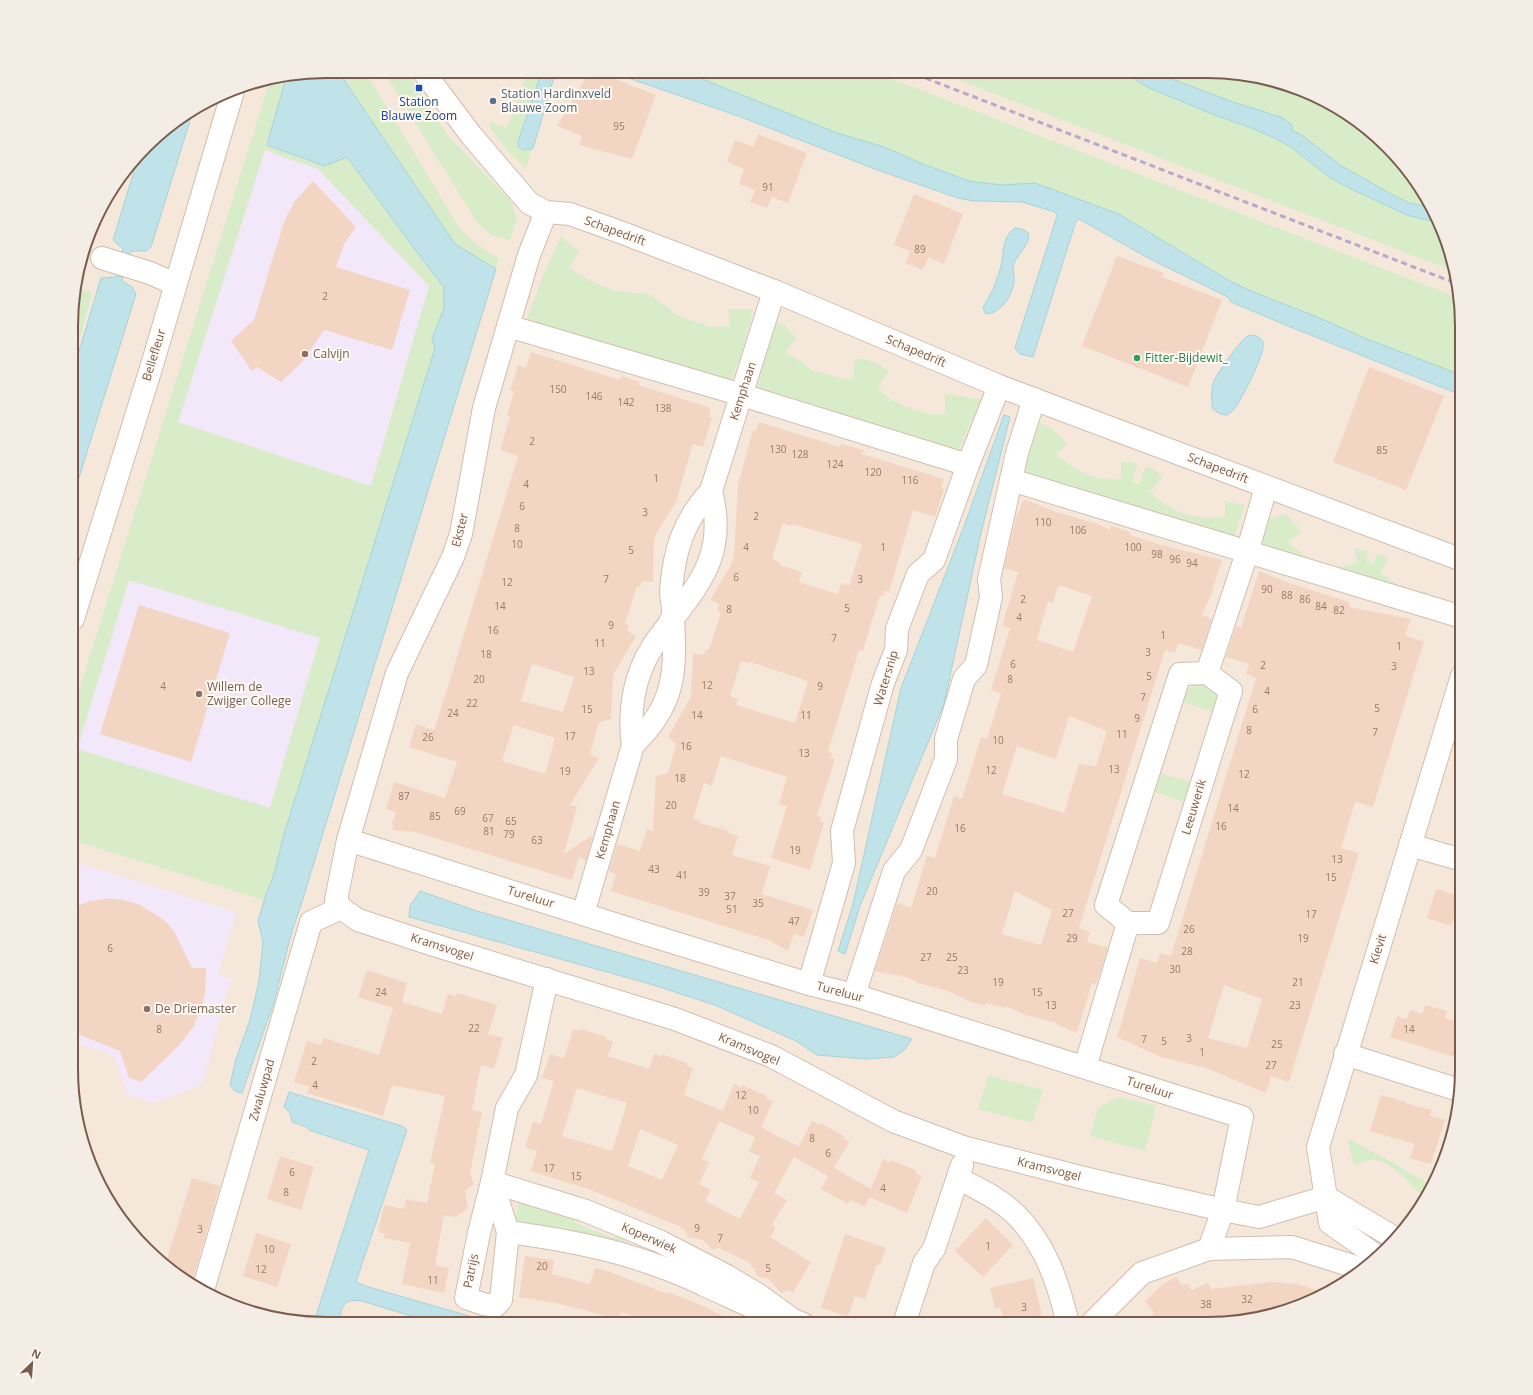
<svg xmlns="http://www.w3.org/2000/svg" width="1533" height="1395" font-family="'Open Sans',sans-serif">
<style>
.residential{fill:#f5e8da}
.education{fill:#f3e8fa}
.green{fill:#d8ecc9;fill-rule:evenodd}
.water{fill:#bfe3e8;stroke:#a5d3da}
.building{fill:#f3d5c3;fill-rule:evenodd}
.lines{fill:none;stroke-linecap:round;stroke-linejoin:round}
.minor-casing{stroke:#d1beb0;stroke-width:24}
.minor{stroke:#fff;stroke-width:22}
.rail{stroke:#b9a8c9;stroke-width:3;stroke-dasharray:6 4;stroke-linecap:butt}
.transit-dot{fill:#1a4fb4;stroke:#fffaf3;stroke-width:1.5}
.service-dot{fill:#5c6f8a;stroke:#fffaf3;stroke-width:1.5}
.education-dot{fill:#8d6e63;stroke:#fffaf3;stroke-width:1.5}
.leisure-dot{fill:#2e9e5b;stroke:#fffaf3;stroke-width:1.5}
.labels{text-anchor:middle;stroke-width:4;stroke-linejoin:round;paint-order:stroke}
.number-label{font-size:10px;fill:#987a6a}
.service-label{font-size:12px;fill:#4e5e75;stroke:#fffaf3;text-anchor:start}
.transit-label{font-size:12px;fill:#164399;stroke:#fffaf3}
.street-label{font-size:12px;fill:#7a5c4d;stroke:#fffaf3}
.education-label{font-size:12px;fill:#785e54;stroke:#fffaf3;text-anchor:start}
.leisure-label{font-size:12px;fill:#27864d;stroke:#fffaf3;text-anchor:start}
.rim{fill:none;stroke:#7a5c4d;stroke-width:2}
</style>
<rect width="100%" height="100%" fill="#fdf6ec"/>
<path class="residential" d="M326,71H986L1447,249L1461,309L1462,1069L1453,1135L1436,1182L1375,1261L1304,1305L1224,1323L326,1324L260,1315L213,1298L134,1237L90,1167L72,1086L73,292L105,199L158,134L244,85Z"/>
<g class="education">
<path d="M265,150L318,169L429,286L371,486L178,422Z"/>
<path d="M129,580L320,638L270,808L77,749Z"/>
<path d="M72,861L236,912L218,975L231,978L202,1085L153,1103L128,1095L114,1056L72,1041Z"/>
</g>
<g class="green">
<path d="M338,71H365L460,229C472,241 484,250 499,258L496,269L455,244Z"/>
<path d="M383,71H406L449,137L511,201L517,220L510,240L491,235L477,222Z"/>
<path d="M528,71H542L518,142L526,150L533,148L526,168L509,153L489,126L491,122L507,128Z"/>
<path d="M682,71H872L1459,298L1461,309V375L1362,337L1322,319L1251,291L1231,281L1117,213L1105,209L1035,183L1002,185L969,181L923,164L884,147L837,133Z"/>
<path d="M935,71L1125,72L1134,76L1136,80L1147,87L1217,116L1249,127L1272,137L1291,147L1329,177L1351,189L1407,215L1439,223L1443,228L1453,271Z"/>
<path d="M1157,72H1224L1320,97L1399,158L1430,207L1409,203L1391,194L1340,165L1303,136L1292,130V125L1272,113L1264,112L1233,102L1172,79Z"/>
<path d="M286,78L267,145L347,157L422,259L444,287V308L432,339L435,348L284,834L273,878L264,900L72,840V713L270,80ZM265,150L318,169L429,286L371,486L178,422ZM129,580L320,638L270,808L77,749Z"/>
<path d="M561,237L580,252L569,268L588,280L615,291L649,294L679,316L711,327L730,326L728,309H753L742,353L727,389L525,324L544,273Z"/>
<path d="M75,287L92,293L73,364V292Z"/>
<path d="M775,321L785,326L797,339L785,351L813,371L845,379L853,378L855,360C869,357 878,364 889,372L877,387C882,392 888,398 894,401C909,409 928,416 945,414V394L981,399L951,468L752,404L760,379Z"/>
<path d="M1039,423L1051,428L1068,444L1056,454C1077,472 1093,481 1121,479V462H1129L1137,464L1133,482L1139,485L1146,466L1156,471L1163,477L1150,491C1172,515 1194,519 1225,517V501L1245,505L1231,546L1021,478Z"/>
<path d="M1287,514L1301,532L1288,542C1306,558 1334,577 1357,561L1354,548L1368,551L1366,561L1373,564L1377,554L1389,559L1380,572C1397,586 1405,590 1427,592L1425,604L1259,552L1268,519Z"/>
<path d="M1198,682L1206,683L1217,693L1213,712L1183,702C1187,693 1189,687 1198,682Z"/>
<path d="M1161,773L1191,782L1185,802L1155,792Z"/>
<path d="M988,1075L1043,1090L1032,1123L978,1109Z"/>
<path d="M1119,1097L1156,1106L1145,1151L1090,1136L1098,1108Z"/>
<path d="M1347,1138L1395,1164L1432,1186L1424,1198C1411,1186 1391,1159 1372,1160C1366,1161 1359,1163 1354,1165Z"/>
<path d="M524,1199H526L531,1207L564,1217L573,1214L575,1223L614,1238L623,1234L626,1243L658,1256L667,1252L683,1260L684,1264L683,1267L678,1268L655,1259L604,1244L561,1235L524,1230L518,1226L515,1221L519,1202Z"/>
</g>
<g class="water">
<path d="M326,71H338L455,244L496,269L301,905L292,931L273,1005L242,1093L235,1091L230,1085L236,1059L250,1020L259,981L263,942L258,921L266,894L273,878L284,834L435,348L432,339L444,308V287L422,259L347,157L325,166L267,145L286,78Z"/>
<path d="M542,71H556L533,148C527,150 524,151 518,147V142Z"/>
<path d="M608,71H682L837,133L884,147L923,164L969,181L1002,185L1035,183L1105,209L1117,213L1230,281L1251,291L1322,319L1362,337L1461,375V395L1288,326L1231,302L1228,297L1150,259L1079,219L1076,221L1033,357L1020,354L1015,348L1057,216L1055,212L1022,202L974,201L958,198L880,171L741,117Z"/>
<path d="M1125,72H1157L1172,79L1233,102L1281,117L1292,125V130L1303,136L1340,165L1391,194L1409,203L1430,207L1439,223L1407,215L1351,189L1329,177L1291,147L1272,137L1249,127L1217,116L1147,87L1136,80L1134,76Z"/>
<path d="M192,114L151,247L146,251H131L130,255L122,252L123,249L113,240L138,158L158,134Z"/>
<path d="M1015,228C1045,231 1017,253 1014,264C1012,271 1015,276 1014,282C1012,296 1002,311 988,314L985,313L983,307C989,298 993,290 997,279C999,273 1001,267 1002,261C1004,249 1003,236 1015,228Z"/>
<path d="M116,276L123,277L122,281L132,287L136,294L73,497V371L101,278L115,277Z"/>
<path d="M1254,335C1258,337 1262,338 1263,343C1266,352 1241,401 1234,409C1232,412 1229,413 1227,415L1220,414L1213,409C1211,401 1211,388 1214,381C1218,372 1240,340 1248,336C1250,335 1252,336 1254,335Z"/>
<path d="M1004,415L1010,417L981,533L944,704L860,906L845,954L838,951L853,904L901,688L963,529Z"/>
<path d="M420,891L474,910L912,1039L904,1050L894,1057L865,1059L817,1055L796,1041L715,1005L650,984L409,917L410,906Z"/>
<path d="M289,1092L402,1126L407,1130L356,1282L365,1286L497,1324H438L362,1301C341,1298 343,1307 338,1324L314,1322L369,1150L309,1130L307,1127L292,1122L290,1113L284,1107Z"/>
</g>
<g class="building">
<path d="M590,71H600L607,76L656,95L632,159L579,145L582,136L557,126Z"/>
<path d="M758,134L807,153L788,203L772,197L767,208L750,202L755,190L739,184L744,169L727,162L735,140L753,147Z"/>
<path d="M313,181L356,227L344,244L336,267L410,290L392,350L324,330L303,361L281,382L257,367L252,371L231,341L254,320L284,222L294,202Z"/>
<path d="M914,194L963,214L944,264L928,257L923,270L906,263L910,251L894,245Z"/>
<path d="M1117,256L1164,273L1162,277L1222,300L1188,387L1082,346Z"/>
<path d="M531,352L620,380L621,376L640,382L638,385L711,408L709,417L712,418L703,447L693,444L676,502L656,534L654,541L653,582L642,581L640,587L637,586L625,624L629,625L627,631L636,636L614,673L613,678L611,719L599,722L590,754L599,758L570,805L577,807L564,854L593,835L586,861L579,857L572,880L415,832L392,830L394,825L392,824L396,812L386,809L394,782L445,798L457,762L409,747L416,724L434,730L450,680L518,456L500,450L510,416H507L514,391L510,390L518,365L526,368ZM532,664L574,677L563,712L521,701ZM514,725L555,738L545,774L502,761Z"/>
<path d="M1369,367L1444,396L1406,490L1333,462Z"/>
<path d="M759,422L840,447L841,444L853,447L864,450L862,454L944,479L941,488L944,489L935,517L913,510L889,592L885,591L883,596L880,595L863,651L859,650L828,752L832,753L831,758L835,759L817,816L821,817L820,822L824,823L810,870L771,858L787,806L779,804L787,777L721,756L712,786L704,783L693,819L701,821L700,823L729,831L728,833L738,836L732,855L770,866L762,894L813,910L804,937L794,934L788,951L769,940L611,891L616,875L609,871L617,844L640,851L647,829L653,831L656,776L668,773L676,744L668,737L691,696L693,653L704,655L706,649L709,650L721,612L717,611L719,604L710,600L731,565L734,556L738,485L753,430L756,431ZM783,523L791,526L792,524L862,544L849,586L841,583L838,594L801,583L799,581L802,572L779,565L780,562L772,559ZM741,661L749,663L750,662L808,681L795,723L736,705L738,699L730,696Z"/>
<path d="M1024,499L1056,512L1098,524L1110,530L1111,526L1130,532V535L1158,544L1222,560L1212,592L1202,615L1212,619L1202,650L1178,643L1175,653L1165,650L1131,760L1079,928L1090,932L1087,942L1108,948L1096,984L1092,983L1077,1033L1056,1024L1057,1023L1025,1015L1005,1006L1006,1008L986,1003L985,1006L965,1000V999L948,991L918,983L910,978L875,971L897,903L911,908L927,856L935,858L954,796L962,799L981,737L987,739L1001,693L991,690L1010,628L1002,626L1018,572L1004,568L1016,517ZM1058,585L1092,596L1073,652L1037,640L1048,601L1053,603ZM1069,716L1107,731L1096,766L1079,764L1064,813L1002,794L1017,746L1056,759ZM1015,891L1052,910L1041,945L1002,934Z"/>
<path d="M1259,571L1295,585L1343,600L1350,603L1349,607L1411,619L1405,636L1424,641L1373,807L1355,802L1341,848L1359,853L1289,1082L1271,1076L1266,1093L1206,1068L1161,1057L1117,1037L1140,958L1157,963L1160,953L1171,956L1256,678L1246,674L1249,664L1226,657L1236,626L1241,628ZM1224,985L1262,999L1247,1048L1208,1038Z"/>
<path d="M139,605L230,633L191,762L100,734Z"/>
<path d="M1436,889L1460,896L1451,926L1427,918Z"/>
<path d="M104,899H117L138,904L158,916L168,924L175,933L192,968H206L205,994L202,1005L194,1026L180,1044L141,1082L129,1078L120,1051L72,1032V908L90,901Z"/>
<path d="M367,970L407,983L402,1002L442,1014L448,994L456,996L457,993L497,1005L488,1034L503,1038L494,1069L481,1065L472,1110L482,1112L470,1173L474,1184L465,1191L468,1208L456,1217L444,1215L435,1265L449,1268L444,1293L402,1284L410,1243L384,1238L385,1234L378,1232L384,1205L404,1209L406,1199L427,1203L435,1164L430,1163L445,1096L392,1085L383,1116L307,1093L310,1087L294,1082L307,1041L321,1045L324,1038L379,1055L393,1008L358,997Z"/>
<path d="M1425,1005L1447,1011L1445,1018L1462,1023V1059L1390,1037L1397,1016L1407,1019L1410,1010L1422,1014Z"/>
<path d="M573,1029L580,1031V1029L607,1037L606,1039L613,1042L608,1056L649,1069L654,1054L661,1057L662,1054L687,1063V1066L693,1068L684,1095L723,1111L734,1084L741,1088L742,1085L767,1096L766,1099L773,1101L761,1127L779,1137L799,1146L812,1121L819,1125L820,1123L844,1136L843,1138L849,1142L834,1168L871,1189L883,1159L890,1163L891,1160L916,1170L915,1173L922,1176L907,1213L869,1197L865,1207L850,1200L848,1204L821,1189L828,1176L794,1157L774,1193L787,1200L772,1225L776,1228L770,1237L811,1262L793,1293L788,1290L781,1293L769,1279L757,1276L755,1269L750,1266L752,1264L719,1248L713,1250L703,1240L688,1237L686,1231L680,1228L681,1227L591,1190L531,1171L537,1151L525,1147L533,1122L541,1124L554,1081L542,1078L550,1054L564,1058ZM577,1088L627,1103L612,1151L562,1136ZM719,1121L755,1137L749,1152L760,1156L750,1178L759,1182L740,1219L705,1201L711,1190L699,1184L709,1163L702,1159ZM640,1129L678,1145L662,1180L628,1166Z"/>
<path d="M1381,1095L1405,1102V1103L1432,1110L1430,1116L1445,1120L1431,1164L1410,1158L1415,1144L1370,1131Z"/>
<path d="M280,1156L314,1167L301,1210L267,1199Z"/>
<path d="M192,1178L220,1186L192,1282L166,1262Z"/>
<path d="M986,1218L1013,1245L983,1277L955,1251Z"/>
<path d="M256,1233L291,1244L277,1287L243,1276Z"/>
<path d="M845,1234L886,1248L880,1265L877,1264L865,1299L855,1296L848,1316L821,1308Z"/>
<path d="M525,1256L554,1260L552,1274L590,1284L595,1268L610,1272L668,1294L669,1292L703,1306L738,1324H654L621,1312L619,1319L556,1303L519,1297Z"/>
<path d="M1176,1277L1182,1285L1187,1284L1192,1290L1208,1283L1211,1289L1271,1282L1296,1284L1325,1292L1304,1305L1224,1323L1142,1324L1154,1313L1145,1301L1163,1284Z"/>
<path d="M1033,1278L1042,1315L1005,1324L1000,1307L995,1308L990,1288Z"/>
</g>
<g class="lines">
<g class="minor-casing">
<g id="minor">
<path d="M423,71L471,135L529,203L546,212L570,214L620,232L774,291L999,386L1462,560"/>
<path d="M546,212L529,255L484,408L461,534L453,557L397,673L348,840L336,900L341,908L358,920L434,945L675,1019L771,1056L893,1121L966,1148L1088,1179L1223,1210L1259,1217L1326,1197"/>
<path d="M102,258L150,273L175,284"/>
<path d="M508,326L742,395L968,465"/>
<path d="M1011,480L1462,617"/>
<path d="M73,619L152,365L233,91"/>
<path d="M1207,673L1231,691L1158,923H1128L1106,905L1180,674Z"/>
<path d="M1207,673L1247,553L1266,487"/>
<path d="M633,745C675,705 676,673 673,618C707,577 725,545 711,491"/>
<path d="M348,840L646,934L809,984L854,995L1242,1117L1223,1210L1209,1249"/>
<path d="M1410,845L1462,860"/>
<path d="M583,914L633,745C628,712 634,675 653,646C658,637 668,628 672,618C675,611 671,599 671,591C674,551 683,521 711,491L774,291"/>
<path d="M809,984L844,863L842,831L883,683L896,650L897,629L918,574L934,560L968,465L999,386"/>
<path d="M854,995L894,871L911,850L946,759V739L964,679L976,665L991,597L989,579L1017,453L1034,399"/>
<path d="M1345,1054L1459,1090"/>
<path d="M1085,1067L1128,923"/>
<path d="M958,1178C976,1188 997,1197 1013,1212C1045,1242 1058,1282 1068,1324"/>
<path d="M492,1182L508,1232L501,1300L495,1306L483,1304L466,1298L479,1233L492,1182L507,1108L526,1075L547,979"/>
<path d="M492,1182L586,1211L659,1241L727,1276L760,1296L793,1320L803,1324"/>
<path d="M1326,1197L1393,1237"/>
<path d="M508,1232C557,1239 606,1247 653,1264C670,1270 688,1277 704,1285C726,1294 746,1306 768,1313"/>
<path d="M1378,1257L1330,1223L1318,1147L1462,676"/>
<path d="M203,1290L311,922L341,908"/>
<path d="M904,1324L924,1263L934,1249L962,1165"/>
<path d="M1091,1324L1142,1273L1209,1249L1292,1247L1362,1269"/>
</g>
</g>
<use href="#minor" class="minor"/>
<path class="rail" d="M907,71L1455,283"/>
</g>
<rect class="transit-dot" x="415" y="84" width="8" height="8" rx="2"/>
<circle class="service-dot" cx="493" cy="101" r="4"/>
<g class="education-dot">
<circle cx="305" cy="354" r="4"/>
<circle cx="199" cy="694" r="4"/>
<circle cx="147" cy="1009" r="4"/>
</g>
<circle class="leisure-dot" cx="1137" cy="358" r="4"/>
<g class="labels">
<g class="number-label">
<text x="619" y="130">95</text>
<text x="768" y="191">91</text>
<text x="920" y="253">89</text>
<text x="325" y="300">2</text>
<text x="558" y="393">150</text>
<text x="594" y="400">146</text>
<text x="626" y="406">142</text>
<text x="663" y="412">138</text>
<text x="532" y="445">2</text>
<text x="778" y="453">130</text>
<text x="1382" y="454">85</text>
<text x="800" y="458">128</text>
<text x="835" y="468">124</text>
<text x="873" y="476">120</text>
<text x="656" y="482">1</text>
<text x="910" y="484">116</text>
<text x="526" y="488">4</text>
<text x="522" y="510">6</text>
<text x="645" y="516">3</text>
<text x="756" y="520">2</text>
<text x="1043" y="526">110</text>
<text x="517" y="532">8</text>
<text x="1078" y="534">106</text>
<text x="517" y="548">10</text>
<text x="746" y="551">4</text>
<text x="883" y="551">1</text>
<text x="1133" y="551">100</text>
<text x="631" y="554">5</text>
<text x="1157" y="558">98</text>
<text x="1175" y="563">96</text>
<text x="1192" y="567">94</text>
<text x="736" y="581">6</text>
<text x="606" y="583">7</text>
<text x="860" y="583">3</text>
<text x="507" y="586">12</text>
<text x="1267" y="593">90</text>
<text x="1287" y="599">88</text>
<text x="1023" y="603">2</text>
<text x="1305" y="603">86</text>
<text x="500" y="610">14</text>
<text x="1321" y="610">84</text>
<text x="847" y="612">5</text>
<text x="729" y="613">8</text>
<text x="1339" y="614">82</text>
<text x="1019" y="621">4</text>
<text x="611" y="629">9</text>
<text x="493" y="634">16</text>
<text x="1163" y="639">1</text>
<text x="834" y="642">7</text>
<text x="600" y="647">11</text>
<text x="1399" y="650">1</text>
<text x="1148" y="656">3</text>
<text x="486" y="658">18</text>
<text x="1013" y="668">6</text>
<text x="1263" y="669">2</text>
<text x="1394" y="670">3</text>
<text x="589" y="675">13</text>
<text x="1149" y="680">5</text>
<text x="479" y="683">20</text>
<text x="1010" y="683">8</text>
<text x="707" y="689">12</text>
<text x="163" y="690">4</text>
<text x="820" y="690">9</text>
<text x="1267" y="695">4</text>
<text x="1143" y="701">7</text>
<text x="472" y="707">22</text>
<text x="1377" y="712">5</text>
<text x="587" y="713">15</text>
<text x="1255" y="713">6</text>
<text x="453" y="717">24</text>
<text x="697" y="719">14</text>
<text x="806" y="719">11</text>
<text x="1137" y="722">9</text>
<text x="1249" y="734">8</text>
<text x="1375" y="736">7</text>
<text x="1122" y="738">11</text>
<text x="570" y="740">17</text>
<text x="428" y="741">26</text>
<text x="998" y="744">10</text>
<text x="686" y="750">16</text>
<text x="804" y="757">13</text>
<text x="1114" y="773">13</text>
<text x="991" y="774">12</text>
<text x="565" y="775">19</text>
<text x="1244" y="778">12</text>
<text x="680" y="782">18</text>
<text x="404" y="800">87</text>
<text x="671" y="809">20</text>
<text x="1233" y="812">14</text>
<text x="460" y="815">69</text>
<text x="435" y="820">85</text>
<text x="488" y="822">67</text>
<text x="511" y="825">65</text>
<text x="1221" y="830">16</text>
<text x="960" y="832">16</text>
<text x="489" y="835">81</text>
<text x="509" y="838">79</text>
<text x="537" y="844">63</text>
<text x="795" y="854">19</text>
<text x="1337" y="863">13</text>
<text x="654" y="873">43</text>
<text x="682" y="879">41</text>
<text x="1331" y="881">15</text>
<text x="932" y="895">20</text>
<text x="704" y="896">39</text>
<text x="730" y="900">37</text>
<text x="758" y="907">35</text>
<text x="732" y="913">51</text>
<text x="1068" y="917">27</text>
<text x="1311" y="918">17</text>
<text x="794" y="925">47</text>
<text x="1189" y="933">26</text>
<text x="1072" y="942">29</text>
<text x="1303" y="942">19</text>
<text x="110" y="952">6</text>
<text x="1187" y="955">28</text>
<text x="926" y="961">27</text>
<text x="952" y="961">25</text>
<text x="1175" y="973">30</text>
<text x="963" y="974">23</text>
<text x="998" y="986">19</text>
<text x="1298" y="986">21</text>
<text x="381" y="996">24</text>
<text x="1037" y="996">15</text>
<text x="1051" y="1009">13</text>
<text x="1295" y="1009">23</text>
<text x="474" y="1032">22</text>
<text x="159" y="1033">8</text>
<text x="1409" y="1033">14</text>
<text x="1189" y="1042">3</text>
<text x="1144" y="1043">7</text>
<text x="1164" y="1045">5</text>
<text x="1277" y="1048">25</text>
<text x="1202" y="1056">1</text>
<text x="314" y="1065">2</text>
<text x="1271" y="1069">27</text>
<text x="315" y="1089">4</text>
<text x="741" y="1099">12</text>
<text x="753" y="1114">10</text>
<text x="812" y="1142">8</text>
<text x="828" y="1157">6</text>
<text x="549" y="1172">17</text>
<text x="292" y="1176">6</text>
<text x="576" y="1180">15</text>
<text x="883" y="1192">4</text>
<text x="286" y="1196">8</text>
<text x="697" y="1232">9</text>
<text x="200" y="1233">3</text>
<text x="720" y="1242">7</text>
<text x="988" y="1250">1</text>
<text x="269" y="1253">10</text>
<text x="542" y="1270">20</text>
<text x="768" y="1272">5</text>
<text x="261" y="1273">12</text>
<text x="433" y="1284">11</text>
<text x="1247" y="1303">32</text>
<text x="1206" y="1308">38</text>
<text x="1024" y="1311">3</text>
</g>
<g class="service-label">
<text x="501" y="98">Station Hardinxveld<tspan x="501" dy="14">Blauwe Zoom</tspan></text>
</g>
<g class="transit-label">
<text x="419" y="106">Station<tspan x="419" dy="14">Blauwe Zoom</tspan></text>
</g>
<g class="street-label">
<text transform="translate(615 231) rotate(20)" y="4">Schapedrift</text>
<text transform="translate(916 351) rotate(23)" y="4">Schapedrift</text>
<text transform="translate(154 355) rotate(-73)" y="4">Bellefleur</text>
<text transform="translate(743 391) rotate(-72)" y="4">Kemphaan</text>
<text transform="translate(1218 468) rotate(21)" y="4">Schapedrift</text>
<text transform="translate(460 530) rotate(-76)" y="4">Ekster</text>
<text transform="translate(886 678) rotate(-73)" y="4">Watersnip</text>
<text transform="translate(1194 807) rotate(-73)" y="4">Leeuwerik</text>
<text transform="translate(608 830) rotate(-74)" y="4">Kemphaan</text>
<text transform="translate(531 897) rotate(17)" y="4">Tureluur</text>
<text transform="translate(442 947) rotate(18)" y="4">Kramsvogel</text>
<text transform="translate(1378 949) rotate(-73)" y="4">Kievit</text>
<text transform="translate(840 992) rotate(15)" y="4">Tureluur</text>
<text transform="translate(749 1049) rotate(23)" y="4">Kramsvogel</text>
<text transform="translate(1150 1088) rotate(18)" y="4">Tureluur</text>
<text transform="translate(262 1090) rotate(-74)" y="4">Zwaluwpad</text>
<text transform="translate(1049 1169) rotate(14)" y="4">Kramsvogel</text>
<text transform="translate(649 1238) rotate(24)" y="4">Koperwiek</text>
<text transform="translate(471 1271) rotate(-79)" y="4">Patrijs</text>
</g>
<g class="education-label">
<text x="313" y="358">Calvijn</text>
<text x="207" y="691">Willem de<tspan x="207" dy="14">Zwijger College</tspan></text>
<text x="155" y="1013">De Driemaster</text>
</g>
<g class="leisure-label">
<text x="1145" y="362">Fitter-Bijdewit_</text>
</g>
</g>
<path d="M0 0H1533V1395H0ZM326 78H1207A248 248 0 0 1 1455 326V1069A248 248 0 0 1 1207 1317H326A248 248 0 0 1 78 1069V326A248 248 0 0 1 326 78Z" fill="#f4ede6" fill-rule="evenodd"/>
<path class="rim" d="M326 78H1207A248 248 0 0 1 1455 326V1069A248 248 0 0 1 1207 1317H326A248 248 0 0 1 78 1069V326A248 248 0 0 1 326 78Z"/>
<g transform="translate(32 1363) rotate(25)" stroke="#fffaf3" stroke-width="3" paint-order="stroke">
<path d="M0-3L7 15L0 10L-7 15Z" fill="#7a5c4d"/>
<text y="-6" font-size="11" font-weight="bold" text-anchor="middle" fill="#7a5c4d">N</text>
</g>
</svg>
